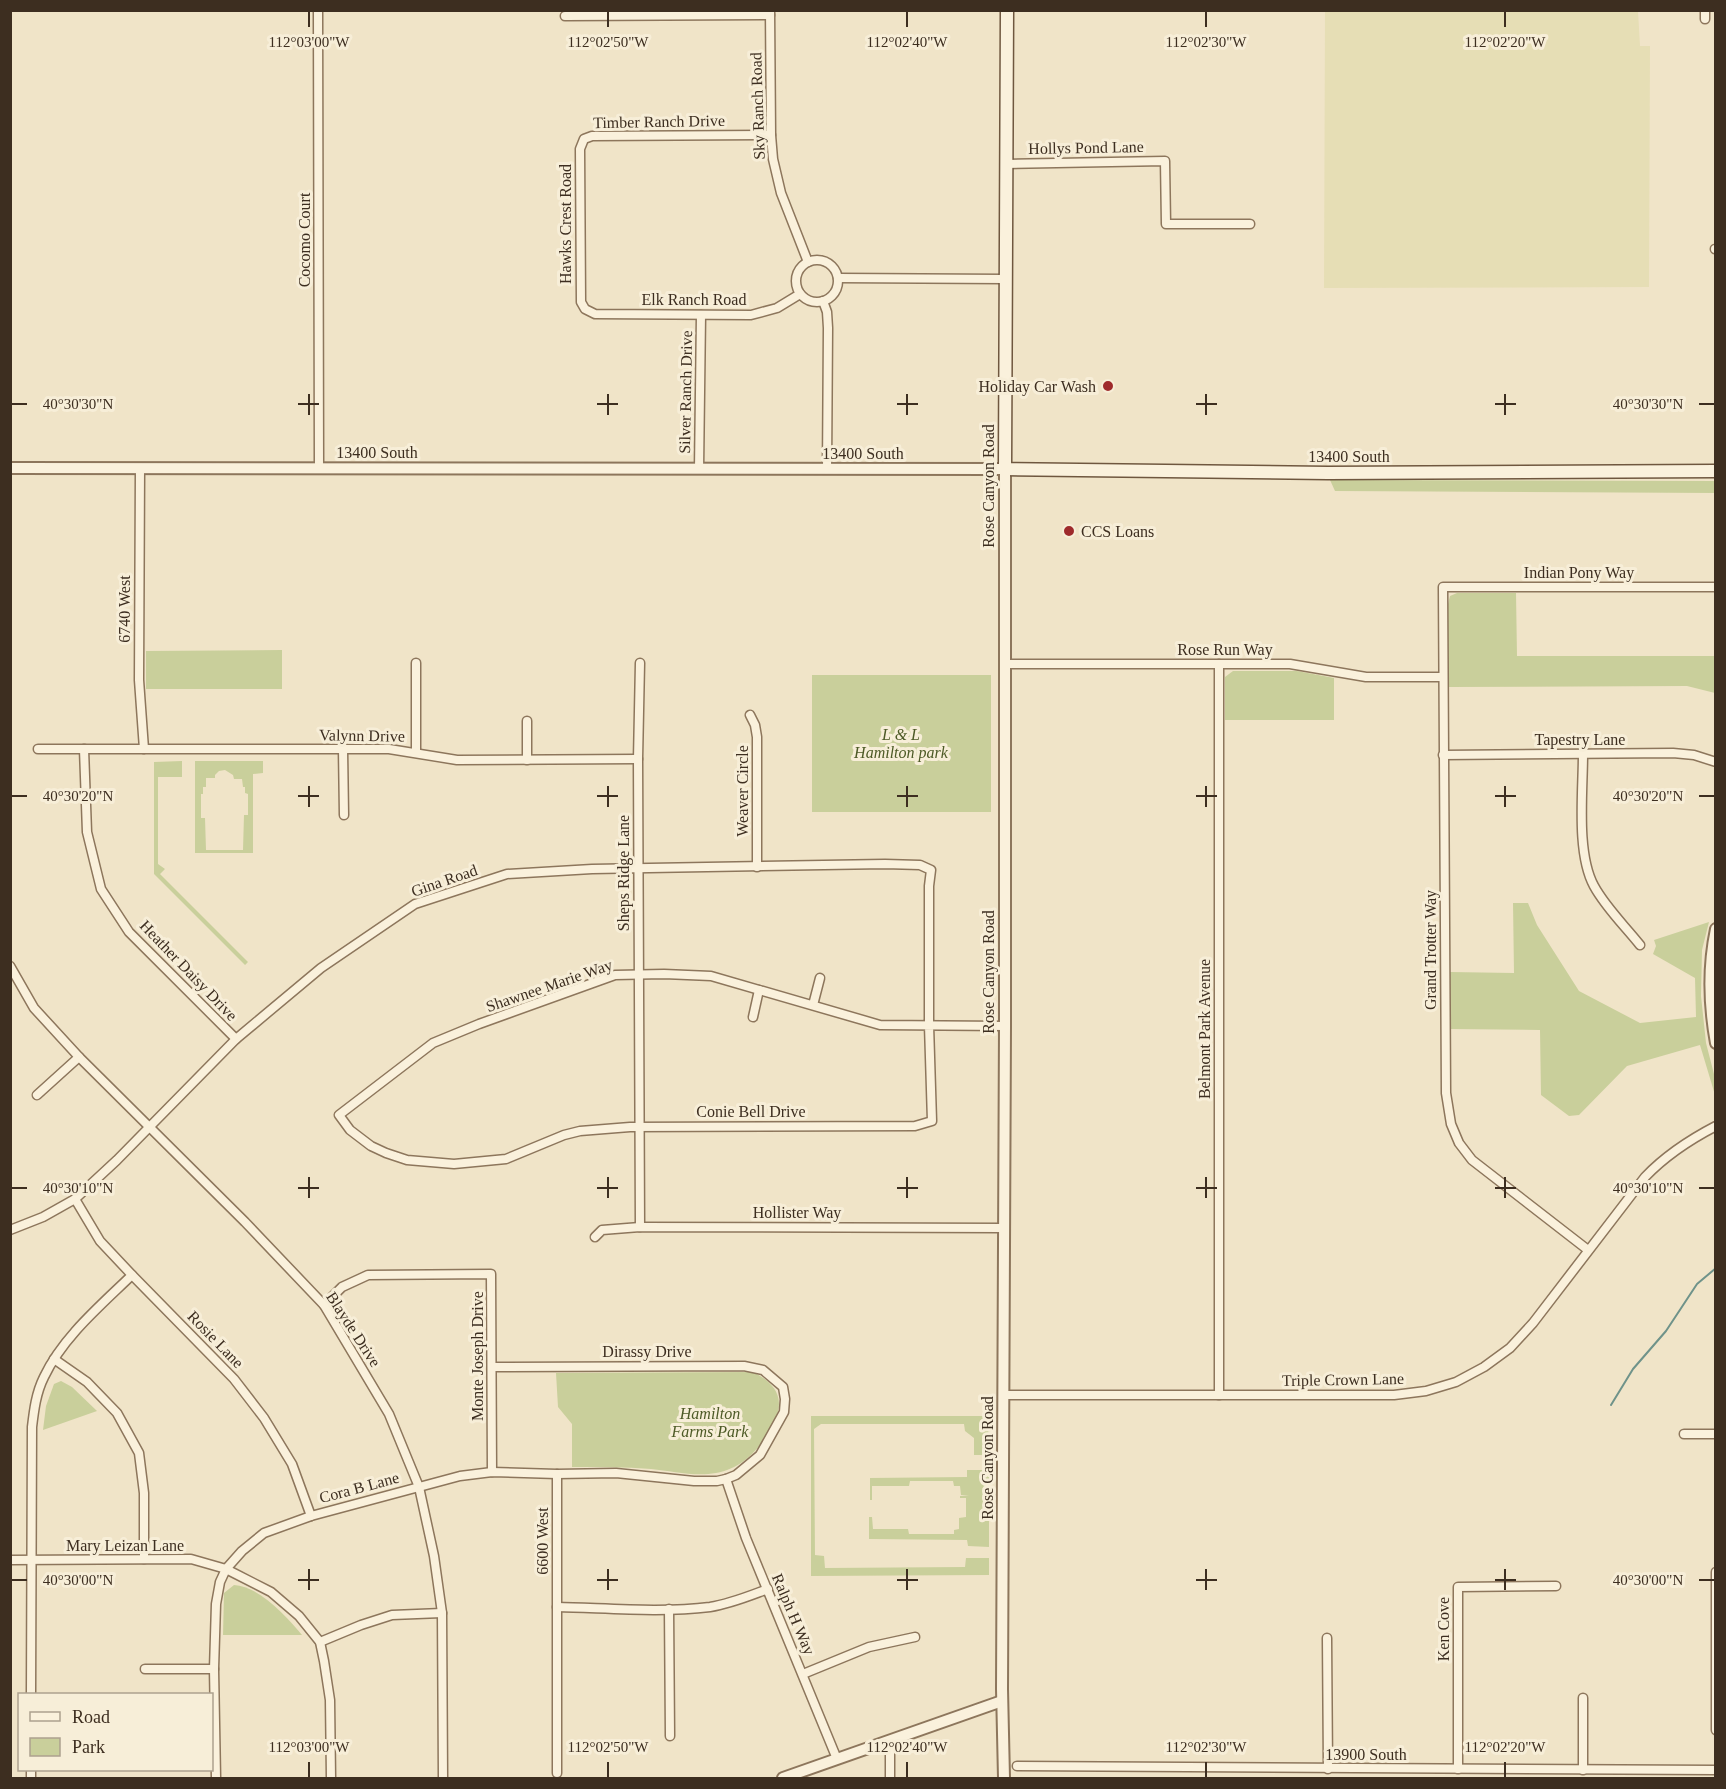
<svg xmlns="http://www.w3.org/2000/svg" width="1726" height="1789" font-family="'Times New Roman',serif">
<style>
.farmland{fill:#e6deb5}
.green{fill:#c9cf9b;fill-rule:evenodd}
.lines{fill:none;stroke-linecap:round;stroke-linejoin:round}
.stream{stroke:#6f938a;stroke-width:2}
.minor-casing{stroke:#8d765c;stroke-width:11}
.tertiary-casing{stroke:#8d765c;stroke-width:14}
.secondary-casing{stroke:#6f573f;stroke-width:15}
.minor{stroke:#faf1dc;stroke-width:8}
.tertiary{stroke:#faf1dc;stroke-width:10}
.secondary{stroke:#faf1dc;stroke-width:12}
.ticks{fill:none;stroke:#3d2e20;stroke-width:2}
.poi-dot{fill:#9e2a2b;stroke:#f7eed8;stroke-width:2}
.labels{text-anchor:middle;stroke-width:6;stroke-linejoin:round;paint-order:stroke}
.street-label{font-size:16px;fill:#3d2e20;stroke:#f7eed8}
.poi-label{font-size:16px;fill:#3d2e20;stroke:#f7eed8;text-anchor:end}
.park-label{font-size:16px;font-style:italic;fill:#4d5a26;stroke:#f7eed8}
.ticks-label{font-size:15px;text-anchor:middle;fill:#3d2e20;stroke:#f7eed8;stroke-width:6;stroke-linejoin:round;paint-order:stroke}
</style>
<rect width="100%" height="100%" fill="#f0e4c8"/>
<path class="farmland" d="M1325,11H1638L1640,46H1650L1649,287L1324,288Z"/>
<g class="green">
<path d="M1330,480L1715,481L1716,493L1335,491Z"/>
<path d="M1457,593H1516L1517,656H1715V693L1687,686L1448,687V604L1450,596Z"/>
<path d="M282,650V689H146V651Z"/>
<path d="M1233,671H1297L1334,678V720H1225V677Z"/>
<rect x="812" y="675" width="179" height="137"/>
<path d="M182,761V777H158V864L165,869L160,874L248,962L245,965L154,874V762Z"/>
<path d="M195,761H263V773L253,774V853H195ZM225,770L233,775L234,779H242L243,787H245V793L248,794V815H244L243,850H206L205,818H201V794H203V787H206V778H215V775L219,771Z"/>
<path d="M1513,903H1528L1537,925L1579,991L1640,1023L1696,1017L1695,978L1653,954L1656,946L1654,940L1709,922L1702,950L1701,996L1706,1043L1715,1078V1095L1700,1045L1627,1066L1579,1115L1569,1116L1541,1095L1540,1030L1449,1029L1450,972L1514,973Z"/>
<path d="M753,1372C768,1379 783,1392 778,1411C777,1416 773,1423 770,1428C760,1450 741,1469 716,1473C695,1477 672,1471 651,1469C625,1467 599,1467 572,1467V1424L558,1407L556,1373Z"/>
<path d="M61,1381L72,1387L97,1411L43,1430L46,1406L54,1384Z"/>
<path d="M811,1416H988L989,1455H974V1438L965,1431L964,1424H821L814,1429L815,1555L824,1556L825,1568L965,1567L966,1558H989V1575L811,1576Z"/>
<path d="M967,1470H989V1547L968,1546L967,1540L869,1539V1517H872L873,1529H908L909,1534H954V1530L959,1529V1518L966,1517V1498H960V1496H969L961,1495L960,1486H954L953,1481H910L909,1486H872V1500H870V1478L967,1477Z"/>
<path d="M234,1585C259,1586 287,1617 302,1635H223L224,1593Z"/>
</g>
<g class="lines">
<path class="stream" d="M1611,1405L1633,1369L1666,1331L1697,1284L1716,1268"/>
<g class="minor-casing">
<g id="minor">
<path d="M318,10L319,469"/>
<path d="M770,10L771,135L773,159L781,193L808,262"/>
<path d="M1705,10V19"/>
<path d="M565,16L770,15"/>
<path d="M771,135L592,136L584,139L580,149L581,302L585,309L595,314L751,315L777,308L800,294"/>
<path d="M1005,164L1165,161L1166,224H1250"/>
<path d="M1715,249H1716"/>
<circle cx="817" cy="281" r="21"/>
<path d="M838,278L1005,279"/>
<path d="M823,301L827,312L828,328L827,469"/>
<path d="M140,469L139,680L144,749"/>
<path d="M699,469L701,315"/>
<path d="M640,663L638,759L640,1227"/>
<path d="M1004,664H1290L1366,677H1443"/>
<path d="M750,715L755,725L757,737V867"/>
<path d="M527,721V760"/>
<path d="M38,749H389L457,760L638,759"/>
<path d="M84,749L87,832L101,889L129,932L236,1039"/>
<path d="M343,749L344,815"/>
<path d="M416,752V663"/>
<path d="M1583,754C1583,792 1576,853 1594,886C1606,908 1625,926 1640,945"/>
<path d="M1443,755L1673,753L1694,755L1716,762"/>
<path d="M10,966L34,1008L79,1057L245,1222L324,1305L389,1414L419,1487L434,1556L442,1613L443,1778"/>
<path d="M813,1005L820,978"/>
<path d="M753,1017L759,990"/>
<path d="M37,1095L79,1057"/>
<path d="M75,1199L100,1241L132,1275L234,1379L264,1418L292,1464L311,1516"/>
<path d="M10,1230L43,1217L75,1199L117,1160L236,1039L321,968L415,904L507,874L592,869L885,864L920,865L931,870L929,886V1025L932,1121L915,1126L630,1127L580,1131L564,1135L506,1159L454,1164L407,1160L386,1153L371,1146L350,1130L339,1115L433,1043L479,1024L615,975L664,974L711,976L880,1025L1005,1026"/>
<path d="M595,1237L602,1230L640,1227L1003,1228"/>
<path d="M1588,1250L1472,1160L1459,1143L1451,1124L1446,1093L1443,587H1716"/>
<path d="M324,1305L342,1287L368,1275L491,1274L492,1472"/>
<path d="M54,1359L87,1382L117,1413L139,1453L144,1493V1559"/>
<path d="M1004,1395H1394L1426,1391L1456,1382L1484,1367L1510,1348L1533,1323L1645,1177C1666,1155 1689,1140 1716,1126"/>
<path d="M1219,1395V664"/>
<path d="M1684,1434H1716"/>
<path d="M557,1474V1773"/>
<path d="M726,1479L746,1538L837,1759"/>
<path d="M10,1560L191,1559L226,1569L271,1592L299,1616L320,1642L324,1661L330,1700L331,1778"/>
<path d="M1716,1572V1730"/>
<path d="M557,1607C606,1608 661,1613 710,1607C730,1604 749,1596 768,1589"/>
<path d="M669,1609L670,1736"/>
<path d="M1327,1638L1328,1769"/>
<path d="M320,1642L361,1625L392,1615L442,1613"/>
<path d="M145,1669H214"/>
<path d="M803,1674L869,1647L915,1637"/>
<path d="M31,1694L32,1427C34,1410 36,1393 44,1377C63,1337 100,1306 132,1275"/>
<path d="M1583,1698V1770"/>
<path d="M1017,1766L1716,1770"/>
<path d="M1458,1769V1587L1556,1586"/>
<path d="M31,1778V1770"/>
<path d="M216,1778L214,1669L216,1604L220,1582L226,1569L242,1551L264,1533L311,1516L460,1476L492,1472L557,1474L616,1473L694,1481H717L726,1479L736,1475L760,1455L784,1412L785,1399L783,1387L763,1370L744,1366L492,1367"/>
<path d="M890,1778V1740"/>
</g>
</g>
<g class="tertiary-casing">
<g id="tertiary">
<path d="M10,468L1005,469V1026L1002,1689L1004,1778"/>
<path d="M1716,929C1708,967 1709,1005 1716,1043"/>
<path d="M783,1778L1002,1701"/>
</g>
</g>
<g class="secondary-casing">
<path id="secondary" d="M1007,10L1005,469L1328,473L1716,471"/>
</g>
<use href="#minor" class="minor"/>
<use href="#tertiary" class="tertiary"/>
<use href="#secondary" class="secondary"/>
</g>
<path class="ticks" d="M309,12V27M608,12V27M907,12V27M1206,12V27M1505,12V27M309,394V415M608,394V415M907,394V415M1206,394V415M1505,394V415M12,404H27M298,404H319M597,404H618M897,404H918M1196,404H1217M1495,404H1516M1699,404H1714M309,786V807M608,786V807M907,786V807M1206,786V807M1505,786V807M12,796H27M298,796H319M597,796H618M897,796H918M1196,796H1217M1495,796H1516M1699,796H1714M309,1177V1198M608,1177V1198M907,1177V1198M1206,1177V1198M1505,1177V1198M12,1188H27M298,1188H319M597,1188H618M897,1188H918M1196,1188H1217M1495,1188H1516M1699,1188H1714M309,1569V1590M608,1569V1590M907,1569V1590M1206,1569V1590M1505,1569V1590M12,1580H27M298,1580H319M597,1580H618M897,1580H918M1196,1580H1217M1495,1580H1516M1699,1580H1714M309,1762V1777M608,1762V1777M907,1762V1777M1206,1762V1777M1505,1762V1777"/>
<g class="poi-dot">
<circle cx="1108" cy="386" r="6"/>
<circle cx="1069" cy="531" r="6"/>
</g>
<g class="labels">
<g class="street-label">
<text transform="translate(757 106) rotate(-92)" y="6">Sky Ranch Road</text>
<text transform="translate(659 121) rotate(-1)" y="6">Timber Ranch Drive</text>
<text transform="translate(1086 147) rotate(-1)" y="6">Hollys Pond Lane</text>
<text transform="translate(565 224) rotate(-90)" y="6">Hawks Crest Road</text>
<text transform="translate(304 240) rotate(-90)" y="6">Cocomo Court</text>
<text x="694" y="305">Elk Ranch Road</text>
<text transform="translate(685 392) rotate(-89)" y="6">Silver Ranch Drive</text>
<text x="377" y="458">13400 South</text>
<text x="863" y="459">13400 South</text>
<text x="1349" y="462">13400 South</text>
<text transform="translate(988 486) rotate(-90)" y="6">Rose Canyon Road</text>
<text x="1579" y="578">Indian Pony Way</text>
<text transform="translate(124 609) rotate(-90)" y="6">6740 West</text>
<text x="1225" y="655">Rose Run Way</text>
<text transform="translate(362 735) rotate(1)" y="6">Valynn Drive</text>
<text x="1580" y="745">Tapestry Lane</text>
<text transform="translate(742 791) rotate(-90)" y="6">Weaver Circle</text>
<text transform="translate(623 873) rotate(-90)" y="6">Sheps Ridge Lane</text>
<text transform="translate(444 880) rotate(-19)" y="6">Gina Road</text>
<text transform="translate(1430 950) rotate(-90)" y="6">Grand Trotter Way</text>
<text transform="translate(189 970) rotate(46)" y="6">Heather Daisy Drive</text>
<text transform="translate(988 972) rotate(-90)" y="6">Rose Canyon Road</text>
<text transform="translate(549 985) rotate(-19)" y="6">Shawnee Marie Way</text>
<text transform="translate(1204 1029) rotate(-90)" y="6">Belmont Park Avenue</text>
<text x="751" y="1117">Conie Bell Drive</text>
<text x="797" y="1218">Hollister Way</text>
<text transform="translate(354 1329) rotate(57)" y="6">Blayde Drive</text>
<text transform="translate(216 1339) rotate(46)" y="6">Rosie Lane</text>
<text x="647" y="1357">Dirassy Drive</text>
<text transform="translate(477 1356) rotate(-90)" y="6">Monte Joseph Drive</text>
<text transform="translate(1343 1379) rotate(-1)" y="6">Triple Crown Lane</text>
<text transform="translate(987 1458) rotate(-90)" y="6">Rose Canyon Road</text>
<text transform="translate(359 1487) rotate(-15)" y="6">Cora B Lane</text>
<text transform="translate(542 1541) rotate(-90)" y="6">6600 West</text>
<text x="125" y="1551">Mary Leizan Lane</text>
<text transform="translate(794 1614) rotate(67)" y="6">Ralph H Way</text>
<text transform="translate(1443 1629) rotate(-90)" y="6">Ken Cove</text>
<text x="1366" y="1760">13900 South</text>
</g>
<g class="poi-label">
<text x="1096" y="392">Holiday Car Wash</text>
<text x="1081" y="537" text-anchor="start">CCS Loans</text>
</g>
<g class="park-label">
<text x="901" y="740">L &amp; L<tspan x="901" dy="18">Hamilton park</tspan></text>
<text x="710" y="1419">Hamilton<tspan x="710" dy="18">Farms Park</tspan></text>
</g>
</g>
<g class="ticks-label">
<text x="309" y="47">112°03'00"W</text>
<text x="608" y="47">112°02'50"W</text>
<text x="907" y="47">112°02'40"W</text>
<text x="1206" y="47">112°02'30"W</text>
<text x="1505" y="47">112°02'20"W</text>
<text x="78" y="409">40°30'30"N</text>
<text x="1648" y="409">40°30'30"N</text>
<text x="78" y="801">40°30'20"N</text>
<text x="1648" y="801">40°30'20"N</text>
<text x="78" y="1193">40°30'10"N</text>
<text x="1648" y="1193">40°30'10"N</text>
<text x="78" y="1585">40°30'00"N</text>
<text x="1648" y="1585">40°30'00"N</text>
<text x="309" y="1752">112°03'00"W</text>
<text x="608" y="1752">112°02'50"W</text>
<text x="907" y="1752">112°02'40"W</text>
<text x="1206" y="1752">112°02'30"W</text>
<text x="1505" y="1752">112°02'20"W</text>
</g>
<rect width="1726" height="1789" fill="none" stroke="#3d2e20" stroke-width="24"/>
<rect x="18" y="1693" width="195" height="78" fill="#f7eed8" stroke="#ada18e" stroke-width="1.5"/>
<rect x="30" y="1712" width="30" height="9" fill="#faf1dc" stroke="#ada18e" stroke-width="1.5"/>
<text x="72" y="1723" font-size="18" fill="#3d2e20">Road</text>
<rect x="30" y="1738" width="30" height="18" fill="#c9cf9b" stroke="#ada18e" stroke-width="1.5"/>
<text x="72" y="1753" font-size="18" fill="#3d2e20">Park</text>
</svg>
